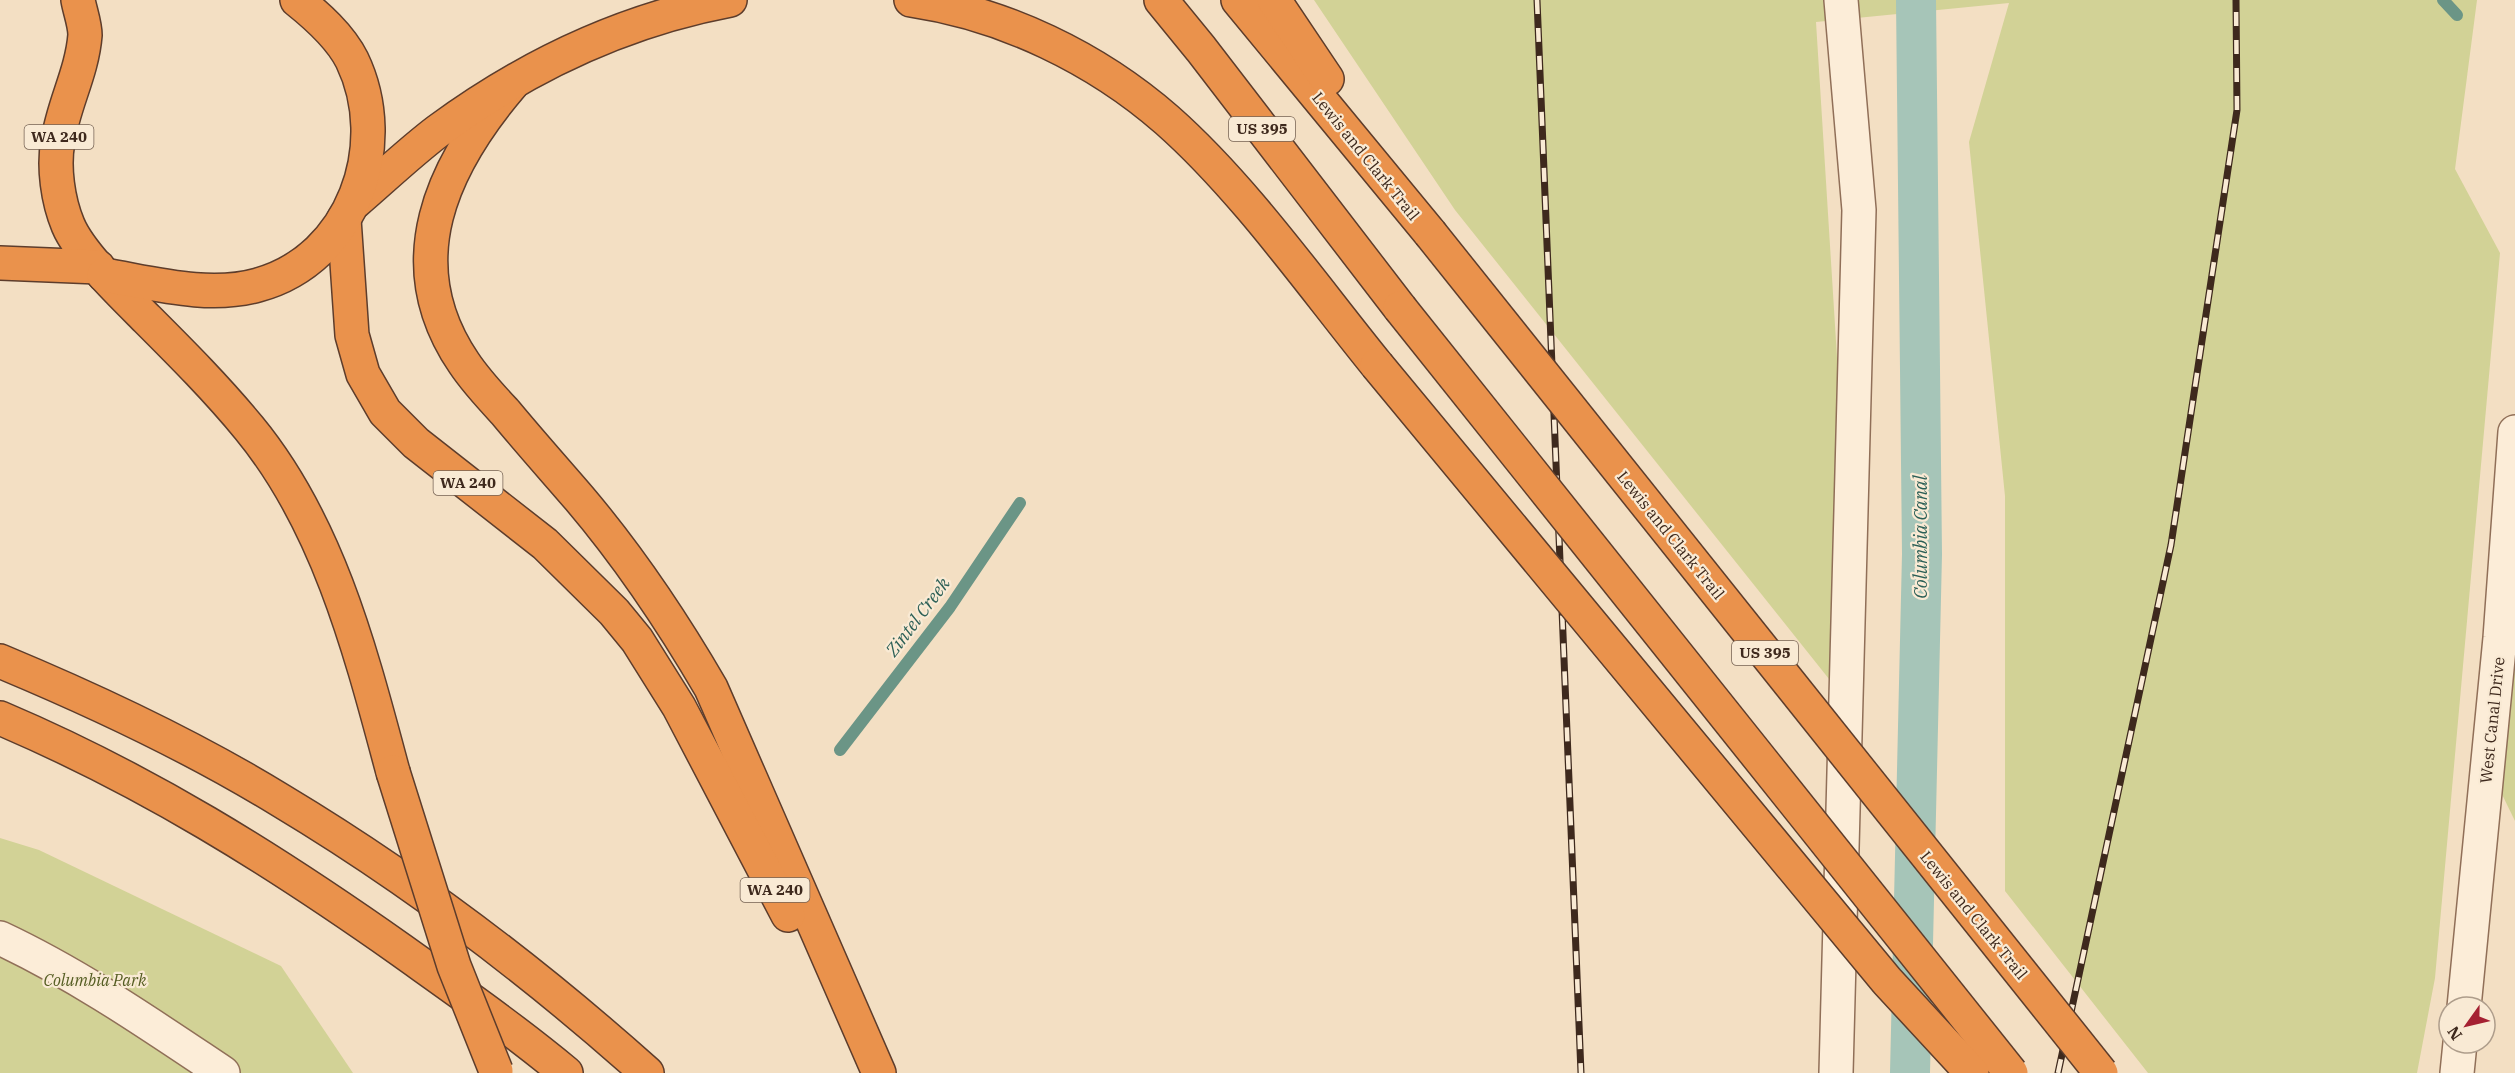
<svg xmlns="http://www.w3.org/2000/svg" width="2515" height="1073" font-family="'IBM Plex Serif',serif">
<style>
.green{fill:#d2d296}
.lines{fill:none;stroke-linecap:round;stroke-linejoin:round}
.stream{stroke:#6b9586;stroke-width:12}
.canal{stroke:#a6c5b8;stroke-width:40}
.minor-casing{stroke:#906f58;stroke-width:36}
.highway-casing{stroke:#5d3d2c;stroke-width:36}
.minor{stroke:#fcedd8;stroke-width:33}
.highway{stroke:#ea924c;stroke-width:33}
.rail-casing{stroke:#3e291d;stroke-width:7}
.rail{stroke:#f9ead4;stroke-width:4.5;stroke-dasharray:14;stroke-linecap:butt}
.highway-bridge-casing{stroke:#5d3d2c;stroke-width:36;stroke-linecap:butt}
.highway-bridge{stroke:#ea924c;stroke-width:33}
.labels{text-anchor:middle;stroke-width:4.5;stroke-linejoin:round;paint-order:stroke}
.shield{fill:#f9ead4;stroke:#766354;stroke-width:1.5}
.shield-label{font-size:15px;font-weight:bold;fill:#3e291d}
.street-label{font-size:16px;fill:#3e291d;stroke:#f9ead4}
.park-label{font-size:16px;font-style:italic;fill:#555d22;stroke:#f9ead4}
.water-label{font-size:18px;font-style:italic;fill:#2b5f56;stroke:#f9ead4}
</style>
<rect width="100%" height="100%" fill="#f3dfc3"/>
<g class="green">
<path d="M1314,0H2477L2455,169L2500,253L2435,978L2417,1073H2148L2005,891V496L1969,142L2009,3L1816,22L1845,485L1833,684L1455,210Z"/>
<path d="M2515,619V821L2496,782Z"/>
<path d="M0,838L39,850L281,966L353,1073H0Z"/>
</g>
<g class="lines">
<g class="stream">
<path d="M2443,0L2457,15"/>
<path d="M840,750L950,607L1020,503"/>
</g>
<path class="canal" d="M1910,1073L1922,554L1916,0"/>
<g class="minor-casing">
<g id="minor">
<path d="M0,938C79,975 151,1025 223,1073"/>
<path d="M2464,1007L2500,638L2515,432"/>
<path d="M1836,1073L1859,210L1841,0"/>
<path d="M2457,1073L2460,1043"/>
</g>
</g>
<g class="highway-casing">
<g id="highway">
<path d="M78,0C80,11 85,24 85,35C82,73 63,105 58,141C53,167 58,201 68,225C80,254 124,296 147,319C182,354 217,389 249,428C329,525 361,653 393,772"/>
<path d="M911,0C1005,14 1096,58 1167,120C1244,188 1312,285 1377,365"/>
<path d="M1161,0L1201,49L1400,308"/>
<path d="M1238,0L1430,233"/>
<path d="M1274,0L1327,79"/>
<path d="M512,84C442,166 396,263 464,363C476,381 491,397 505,412C529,441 554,469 579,498C630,558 672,621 711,688L879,1073"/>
<path d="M355,202C382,179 409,153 438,131C525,67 624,20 730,0"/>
<path d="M344,219L352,335L363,374L385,412L416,443L545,544L614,612L637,640L679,707L788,915"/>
<path d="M0,263L98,267"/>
<path d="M104,275C152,283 209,299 258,285C353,259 393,145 352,60C340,36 317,16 297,0"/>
<path d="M0,661C96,701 192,746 280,800C410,878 534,972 647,1073"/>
<path d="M0,718C146,780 272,859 401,950C457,990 513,1029 566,1073"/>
</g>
</g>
<use href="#minor" class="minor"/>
<use href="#highway" class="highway"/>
<g class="rail-casing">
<g id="rail">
<path d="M1537,0L1581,1073"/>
<path d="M2058,1073L2171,545L2237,110L2236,0"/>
</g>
</g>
<use href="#rail" class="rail"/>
<g class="highway-bridge-casing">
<g id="highway-bridge">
<path d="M1430,233L2101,1073"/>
<path d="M1400,308L2011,1073"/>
<path d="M1377,365L1887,981L1972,1073"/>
<path d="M393,772L454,966L496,1071"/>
</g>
</g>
<use href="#highway-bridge" class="highway-bridge"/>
</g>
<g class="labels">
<g class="shield">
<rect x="1229" y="117" width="66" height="24" rx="4.5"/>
<rect x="24.5" y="125" width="69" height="24" rx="4.5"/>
<rect x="433.5" y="471" width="69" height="24" rx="4.5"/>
<rect x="1732" y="641" width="66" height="24" rx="4.5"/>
<rect x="740.5" y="878" width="69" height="24" rx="4.5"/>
</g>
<g class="shield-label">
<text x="1262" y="134">US 395</text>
<text x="59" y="142">WA 240</text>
<text x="468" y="488">WA 240</text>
<text x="1765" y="658">US 395</text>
<text x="775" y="895">WA 240</text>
</g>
<g class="street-label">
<text transform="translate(1366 156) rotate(51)" y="6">Lewis and Clark Trail</text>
<text transform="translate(1671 535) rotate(51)" y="6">Lewis and Clark Trail</text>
<text transform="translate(2492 720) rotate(-84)" y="6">West Canal Drive</text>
<text transform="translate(1974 915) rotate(51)" y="6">Lewis and Clark Trail</text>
</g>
<g class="park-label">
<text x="95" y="986">Columbia Park</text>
</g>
<g class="water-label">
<text transform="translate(1921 537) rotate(-90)" y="6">Columbia Canal</text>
<text transform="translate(918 617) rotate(-53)" y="6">Zintel Creek</text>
</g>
</g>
<g transform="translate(2467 1025) rotate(236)"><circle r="28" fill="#f9ead4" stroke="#ae9d8b" stroke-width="1.5"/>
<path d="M0-4.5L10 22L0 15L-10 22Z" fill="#a52132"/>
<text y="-9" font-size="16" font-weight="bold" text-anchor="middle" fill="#3e291d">N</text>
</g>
</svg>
